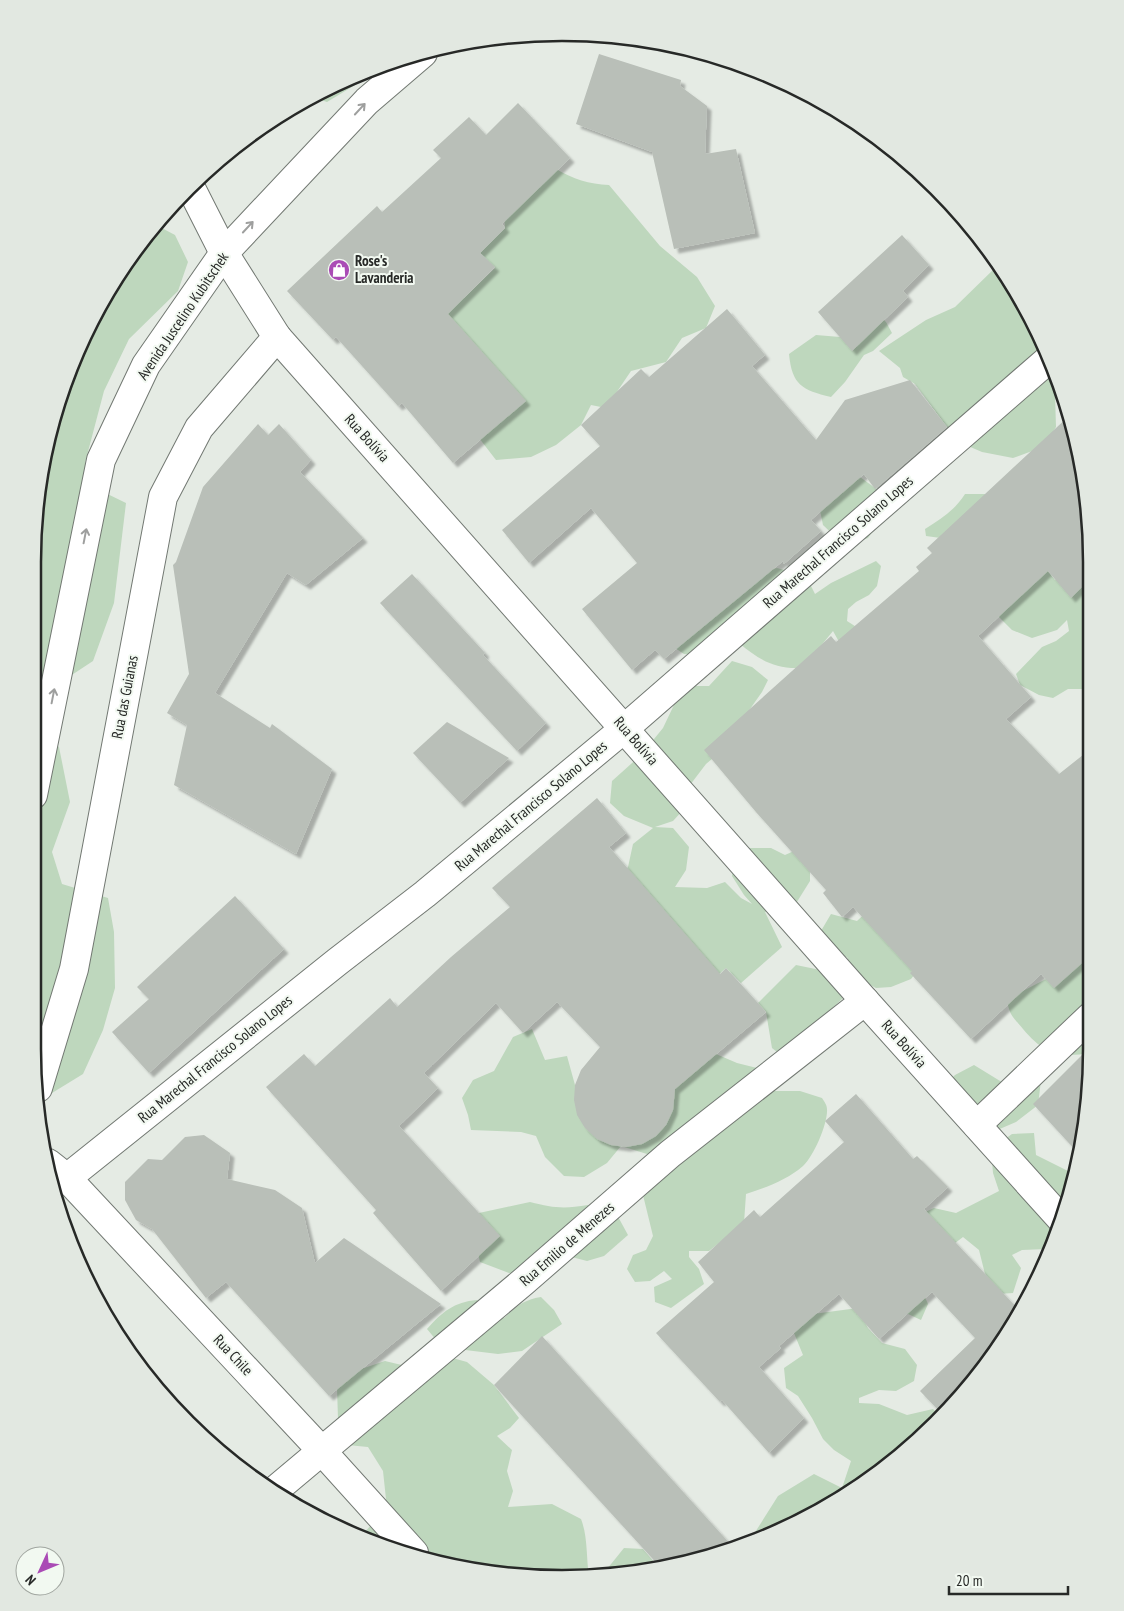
<svg xmlns="http://www.w3.org/2000/svg" width="1124" height="1611" font-family="'PT Sans Narrow',sans-serif">
<style>
.green{fill:#bed7bd}
.building{fill:#b9bfb8;filter:url(#shadow)}
.lines{fill:none;stroke-linecap:round;stroke-linejoin:round}
.street-casing{stroke:#727872;stroke-width:30}
.primary-casing{stroke:#727872;stroke-width:30}
.street{stroke:#fff;stroke-width:28}
.primary{stroke:#fff;stroke-width:28}
.oneway{stroke:#9e9f9e}
.labels{text-anchor:middle;stroke-width:4;stroke-linejoin:round;paint-order:stroke}
.poi-label{font-size:15px;font-weight:bold;fill:#272927;stroke:#f2f9f1;text-anchor:start}
.street-label{font-size:15px;fill:#272927;stroke:#f2f9f1}
.rim{fill:none;stroke:#272927;stroke-width:2.5}
</style>
<defs>
<filter id="shadow"><feDropShadow dx="4.5" dy="4.5" stdDeviation="1" flood-color="#0004"/></filter>
</defs>
<rect width="100%" height="100%" fill="#e5ebe4"/>
<g class="green">
<path d="M398,59L327,102L312,97L392,61Z"/>
<path d="M556,169C573,179 589,184 609,185L660,246L697,277L715,306L706,328L682,338L666,362L631,371L606,408L591,405L581,425L556,445L531,457L496,460L479,438L489,423L514,411L518,393L408,270L464,298L495,268L480,253L505,228L504,214Z"/>
<path d="M156,225L175,235L188,262L178,291L129,339L104,391L85,463L89,485L126,503L114,603L93,661L52,688L33,704V562L43,458L73,360L104,297L142,239Z"/>
<path d="M996,267L1037,328L1058,383L1049,377L1055,395L1056,427L1043,447L1013,458L982,452L968,446L949,430L915,384L903,377L900,368L879,351L926,320L955,307Z"/>
<path d="M874,311L886,322L892,333L873,351L864,355L845,382L831,397C802,390 792,385 789,354L816,335L840,337Z"/>
<path d="M860,477L886,496L885,514L868,538L845,546L823,525L818,501Z"/>
<path d="M965,494H988L1055,580L1075,572L1087,570L1088,689H1068L1053,698L1039,695L1020,685L1016,674L1042,647L1056,641L1069,631L1067,620L1057,630L1032,638L1012,630L999,617L1000,610L948,539L926,536L925,529C941,519 955,510 965,494Z"/>
<path d="M876,561L881,566L877,586L869,595L856,602L848,609L847,621L861,630L843,649L833,631L820,647L796,668C772,668 757,658 739,643L706,655L684,654L663,640L763,571L777,568L806,576L815,594L831,583Z"/>
<path d="M732,661L752,667L768,680L762,692L719,753L706,764L690,785L693,799L673,821L655,827L673,828L689,847L686,870L675,887L707,888L725,882L741,898L752,904L744,895L732,876L734,865L745,848H771L785,855L794,851L810,870V881L795,905L765,912L782,947L741,983L726,968L711,981L616,883L628,867L633,844L653,828L624,816L610,803L612,781L641,755L663,728L683,686H709Z"/>
<path d="M33,731L42,734L59,747L70,802L52,852L62,884L108,898L114,932L115,988L103,1030L83,1074L39,1101L33,1049Z"/>
<path d="M874,905L919,969L911,979L891,987L876,988L855,977L847,957L823,952L818,936L831,914L857,921Z"/>
<path d="M1090,945V1053C1059,1058 1044,1054 1023,1029C1013,1017 1009,1015 1007,999L1046,979L1062,975Z"/>
<path d="M796,965L830,972L843,998L782,1056L772,1048L766,1012L758,1003Z"/>
<path d="M532,1029L545,1060L567,1056L575,1085L601,1100L667,1096L709,1051L737,1063L761,1069L769,1091H800L822,1098C824,1101 827,1105 827,1109C828,1123 814,1156 803,1166C787,1180 765,1188 746,1194L744,1223L709,1251H689V1257L699,1269L704,1284L671,1308L655,1302L654,1287L672,1279L664,1271L650,1281L635,1282L627,1269L633,1255L646,1250L653,1236L642,1191L647,1154L621,1146L607,1163L584,1177L564,1176L545,1157L536,1136L521,1132L471,1130L468,1115L462,1098L473,1080L494,1071L513,1037Z"/>
<path d="M974,1065L1005,1084L1042,1072L1038,1105L1016,1122L995,1131H970L955,1122L945,1102L947,1083L955,1075Z"/>
<path d="M1034,1133L1036,1155L1068,1171L1075,1177L1074,1186L1052,1244L1047,1249L1022,1250L1012,1255L1021,1268L1013,1293L998,1294L985,1274L979,1250L963,1237L946,1250L921,1288L928,1304L921,1320L908,1314L899,1315L910,1219L934,1208L956,1213L999,1191L993,1173L991,1149L1012,1134Z"/>
<path d="M530,1202C553,1208 564,1209 588,1205L601,1216L616,1213L628,1235L604,1256L587,1261L564,1255L534,1272L509,1273L480,1262L477,1249L479,1213Z"/>
<path d="M541,1297L554,1310L562,1324L522,1351L498,1354L449,1348L437,1341L427,1329C442,1312 454,1302 477,1300L492,1318H504C517,1306 523,1300 541,1297Z"/>
<path d="M858,1308L868,1328L882,1343L905,1349L917,1365L914,1381L896,1391L879,1390L859,1398V1403L879,1404L907,1415L933,1409L940,1416L911,1447L796,1524L756,1538L754,1534L778,1496L814,1474L842,1488L851,1461L834,1450L823,1439L812,1418L798,1396L786,1388L784,1368L803,1355L794,1333L798,1316Z"/>
<path d="M438,1354L467,1362L494,1385L519,1418L510,1428L497,1436L512,1450L507,1471L513,1491L508,1507L552,1504L581,1519C588,1537 586,1557 589,1576L562,1578L493,1574L359,1538L375,1521L386,1499L383,1471L368,1447L337,1444L338,1419L337,1388L355,1371L385,1361L410,1367Z"/>
<path d="M624,1548L643,1549L660,1569L603,1574Z"/>
</g>
<g class="building">
<path d="M599,54L681,80L680,86L707,106L705,154L736,149L755,233L674,249L652,152L576,124Z"/>
<path d="M518,103L570,158L502,224L505,228L480,253L495,267L448,314L526,401L453,463L402,403L398,406L336,337L333,340L287,291L377,206L382,212L441,158L433,150L469,117L486,135Z"/>
<path d="M902,235L929,265L903,291L908,297L852,351L818,312Z"/>
<path d="M727,309L765,355L752,366L816,440L845,400L910,380L947,427L875,489L864,474L811,520L821,531L784,564L783,561L664,659L655,650L632,670L582,609L637,563L591,508L529,563L502,530L600,446L581,425L641,369L649,377Z"/>
<path d="M1070,415L1073,425L1087,493V582L1071,598L1048,571L978,636L1031,697L1006,719L1059,774L1088,751L1090,956L1054,988L1041,974L971,1039L910,973L912,971L853,907L842,917L823,893L826,890L756,812L704,750L831,636L836,642L919,571L916,567L932,553L927,548Z"/>
<path d="M258,424L268,435L279,424L311,460L300,472L363,538L306,585L287,573L215,693L270,728L272,724L332,769L296,854L174,785L187,725L167,713L189,674L173,565L176,562L203,487Z"/>
<path d="M412,574L485,653L483,655L546,723L517,751L380,603Z"/>
<path d="M447,722L509,758L460,803L413,753Z"/>
<path d="M597,798L626,833L609,847L720,974L726,968L766,1012L675,1089L673,1110L666,1125L656,1136L642,1144L626,1147L611,1145L597,1139L585,1128L577,1115L574,1100L575,1085L581,1070L600,1047L557,1002L523,1033L496,1003L424,1073L438,1088L399,1126L500,1236L441,1291L373,1213L376,1210L266,1087L304,1054L315,1066L390,998L397,1007L451,957L510,907L492,888Z"/>
<path d="M235,896L284,949L149,1073L112,1032L149,999L137,987Z"/>
<path d="M1090,1047V1083L1079,1154L1033,1104Z"/>
<path d="M856,1094L913,1159L917,1156L948,1187L924,1209L1020,1311L982,1371L942,1414L920,1391L975,1338L932,1292L879,1339L839,1294L779,1346L781,1348L759,1367L804,1418L769,1453L722,1400L720,1402L656,1333L714,1282L698,1262L754,1210L760,1217L844,1142L825,1121Z"/>
<path d="M204,1135L230,1153L227,1179L275,1190L302,1208L315,1263L344,1238L441,1304L329,1396L226,1282L206,1298L152,1229L136,1220L125,1200V1182L148,1159L162,1160L185,1137Z"/>
<path d="M542,1336L732,1546L662,1569L494,1385Z"/>
</g>
<g class="lines">
<g class="street-casing">
<g id="street">
<path d="M191,188L224,253L277,337L865,1001L1061,1219"/>
<path d="M38,1088L74,969L163,497L199,428L277,337"/>
<path d="M977,1125L1090,1017"/>
<path d="M48,1163L67,1178L321,1450L414,1553"/>
<path d="M67,1178L337,962L425,894L625,728L1049,359"/>
<path d="M274,1491L523,1282L670,1154L865,1001"/>
</g>
</g>
<g class="primary-casing">
<path id="primary" d="M33,795L101,460L146,365L224,253L367,101L423,53"/>
</g>
<use href="#street" class="street"/>
<use href="#primary" class="primary"/>
</g>
<defs><path id="oneway-shaft" d="M-6 0H5M1.5-3L5.5 0L1.5 3" fill="none" stroke-width="1.6" stroke-linecap="round" stroke-linejoin="round" transform="scale(1.25)"/></defs>
<g class="oneway">
<use href="#oneway-shaft" transform="translate(360 109) rotate(-47)"/>
<use href="#oneway-shaft" transform="translate(248 227) rotate(-47)"/>
<use href="#oneway-shaft" transform="translate(85 536) rotate(-79)"/>
<use href="#oneway-shaft" transform="translate(53 696) rotate(-79)"/>
</g>
<defs>
<g id="shop-disc" transform="scale(1.125)"><circle r="9.5" fill="#aa4bb5" stroke="#f2f9f1"/><path d="M-5-2.5h2.3a2.7 3.5 0 0 1 5.4 0H5L5.5 6h-11ZM-1.5-2.5h3a1.5 2.3 0 0 0-3 0Z" fill="#fff"/></g>
</defs>
<g fill-rule="evenodd">
<use href="#shop-disc" x="339" y="270"/>
</g>
<g class="labels">
<g class="poi-label">
<text x="355" y="266">Rose's<tspan x="355" dy="17">Lavanderia</tspan></text>
</g>
<g class="street-label">
<text transform="translate(183 316) rotate(-56)" y="5">Avenida Juscelino Kubitschek</text>
<text transform="translate(367 438) rotate(48)" y="5">Rua Bolívia</text>
<text transform="translate(838 542) rotate(-41)" y="5">Rua Marechal Francisco Solano Lopes</text>
<text transform="translate(125 697) rotate(-79)" y="5">Rua das Guianas</text>
<text transform="translate(636 741) rotate(49)" y="5">Rua Bolívia</text>
<text transform="translate(531 806) rotate(-40)" y="5">Rua Marechal Francisco Solano Lopes</text>
<text transform="translate(904 1044) rotate(48)" y="5">Rua Bolívia</text>
<text transform="translate(215 1059) rotate(-39)" y="5">Rua Marechal Francisco Solano Lopes</text>
<text transform="translate(567 1244) rotate(-41)" y="5">Rua Emilio de Menezes</text>
<text transform="translate(233 1355) rotate(47)" y="5">Rua Chile</text>
</g>
</g>
<path d="M0 0H1124V1611H0ZM562 41H562A521 521 0 0 1 1083 562V1049A521 521 0 0 1 562 1570H562A521 521 0 0 1 41 1049V562A521 521 0 0 1 562 41Z" fill="#e2e8e1" fill-rule="evenodd"/>
<path class="rim" d="M562 41H562A521 521 0 0 1 1083 562V1049A521 521 0 0 1 562 1570H562A521 521 0 0 1 41 1049V562A521 521 0 0 1 562 41Z"/>
<g transform="translate(40 1571) rotate(226)"><circle r="24" fill="#f2f9f1" stroke="#a1a6a0"/>
<path d="M0-4L9 19L0 12L-9 19Z" fill="#aa4bb5"/>
<text y="-8" font-size="14" font-weight="bold" text-anchor="middle" fill="#272927">N</text>
</g>
<path d="M949 1586v8h119v-8" fill="none" stroke="#272927" stroke-width="2.5"/>
<text x="956" y="1586" font-size="15" fill="#272927" stroke="#f2f9f1" stroke-width="4" paint-order="stroke">20 m</text>
</svg>
